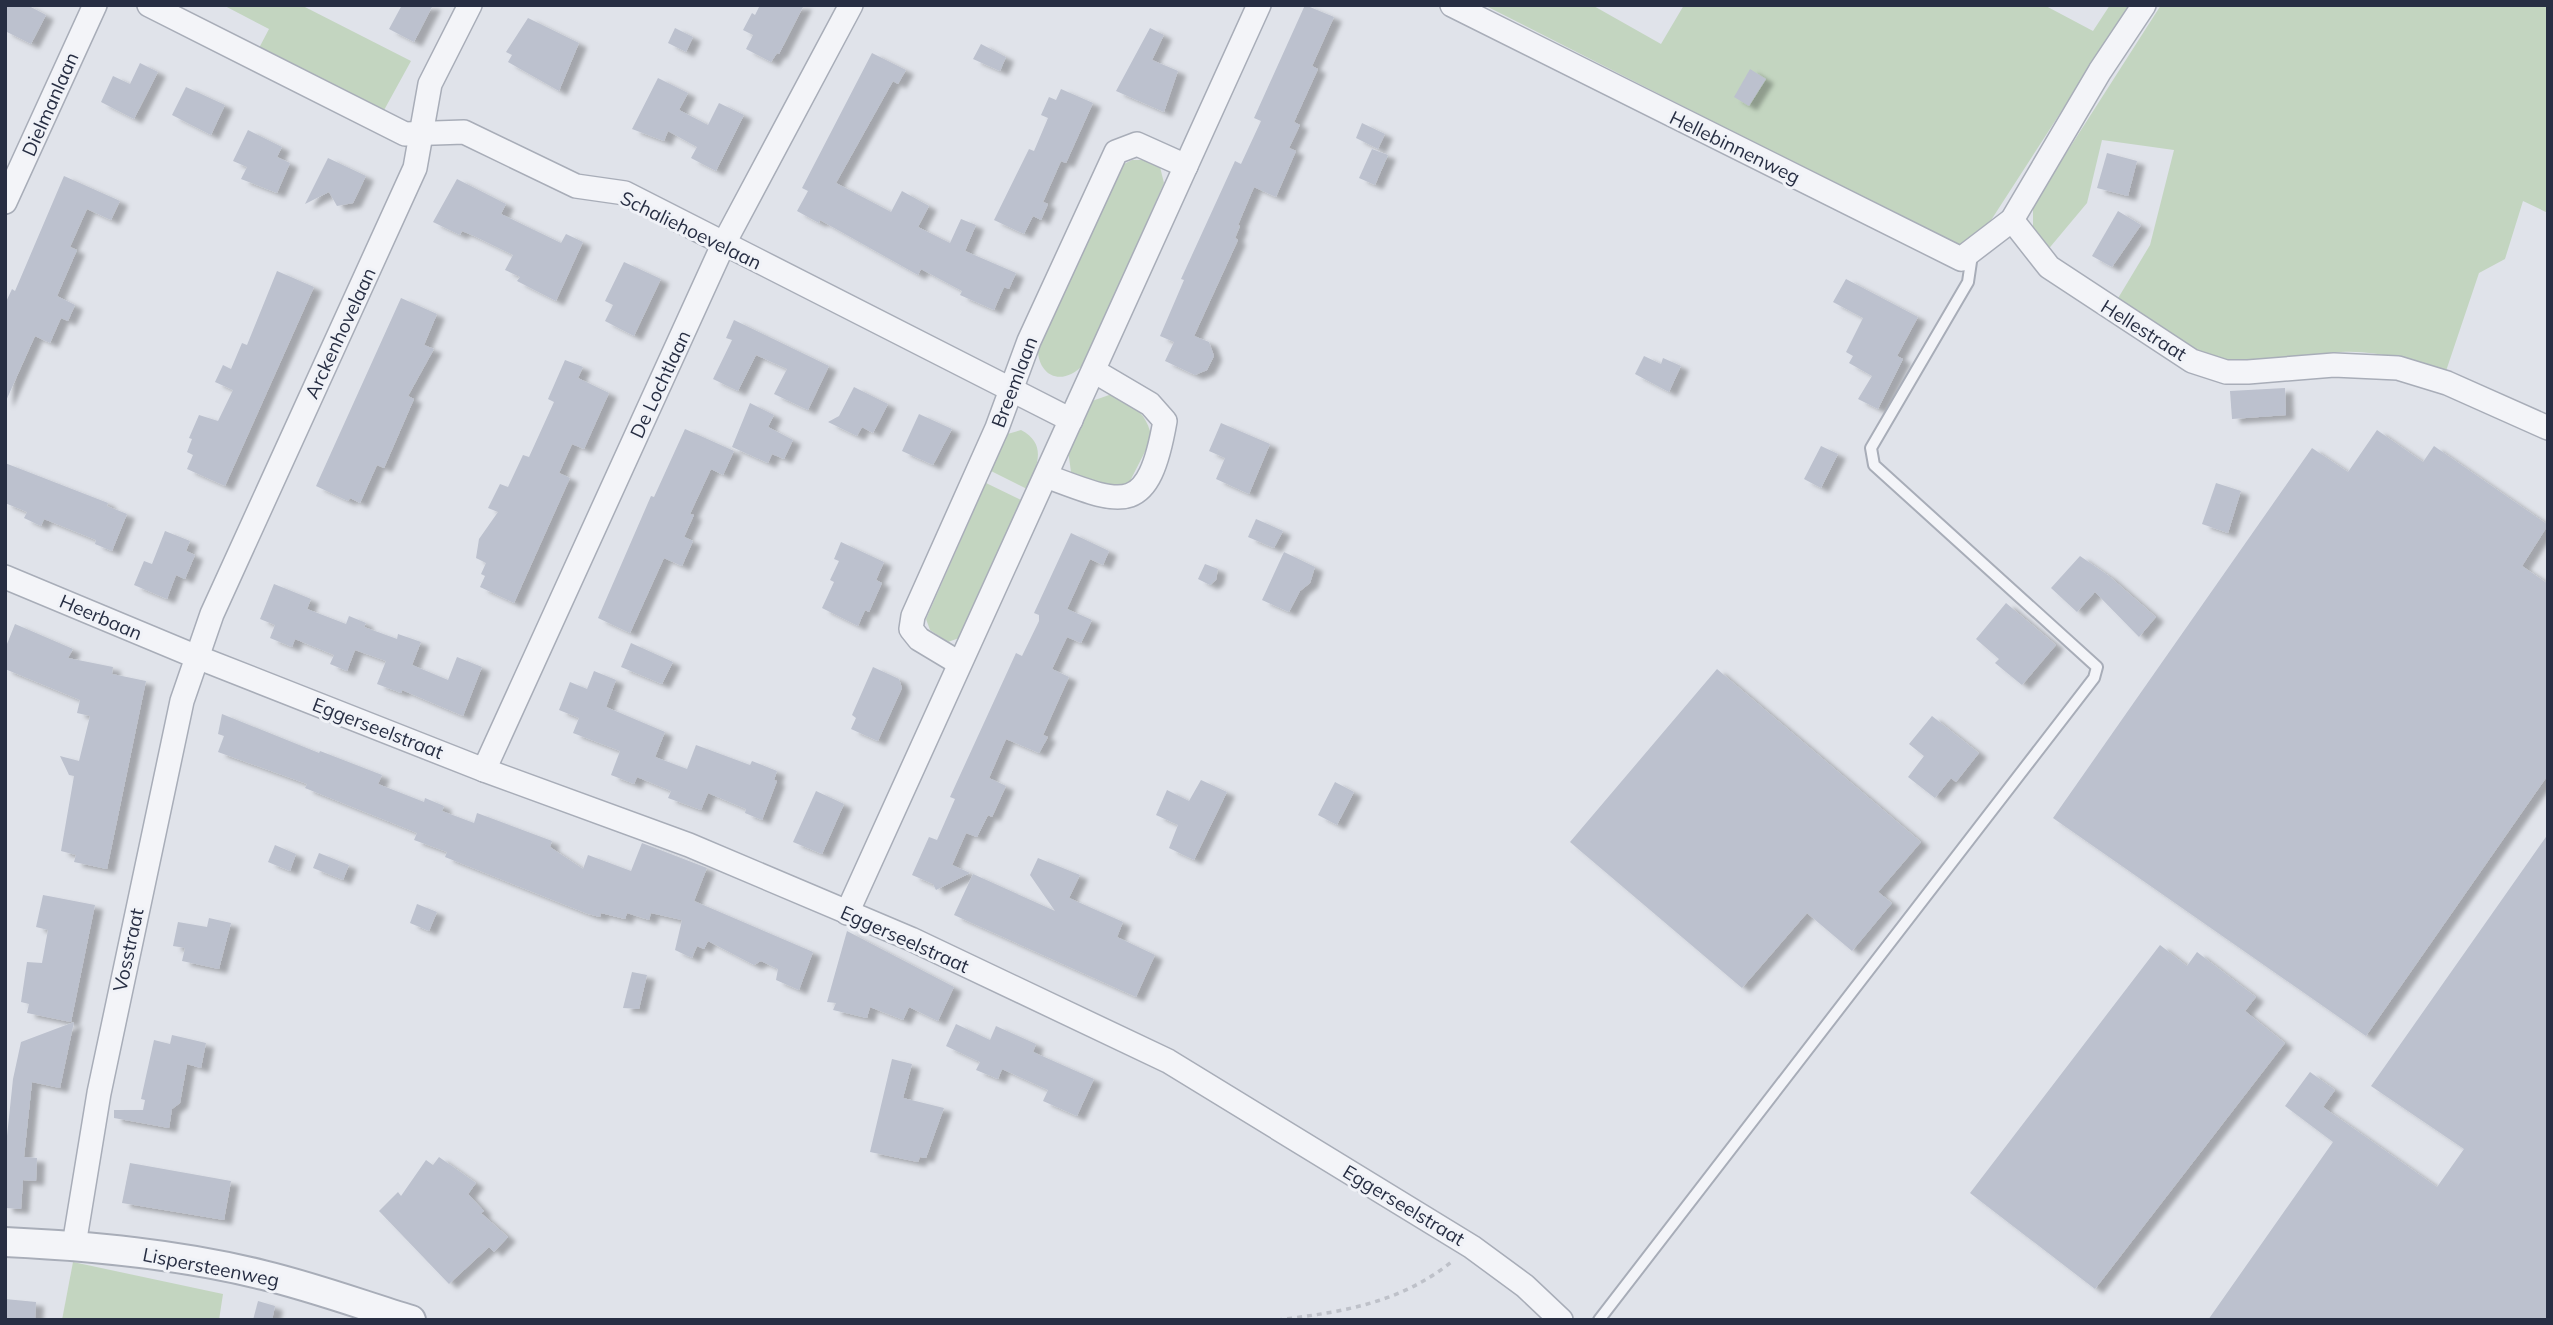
<svg xmlns="http://www.w3.org/2000/svg" width="2553" height="1325" font-family="Mulish,sans-serif">
<style>
.green{fill:#c3d5c0}
.building{fill:#bcc1ce;filter:url(#shadow)}
.lines{fill:none;stroke-linecap:round;stroke-linejoin:round}
.service-casing{stroke:#a8adb8;stroke-width:14}
.minor-casing{stroke:#a8adb8;stroke-width:26}
.tertiary-casing{stroke:#a8adb8;stroke-width:32}
.path{stroke:#bec1c9;stroke-width:3.5;stroke-dasharray:5 5;stroke-linecap:butt}
.service{stroke:#f3f4f8;stroke-width:10}
.minor{stroke:#f3f4f8;stroke-width:23}
.tertiary{stroke:#f3f4f8;stroke-width:28}
.labels{text-anchor:middle;stroke-width:6;stroke-linejoin:round;paint-order:stroke}
.street-label{font-size:19px;fill:#272e43;stroke:#f0f2f7}
</style>
<defs>
<filter id="shadow"><feDropShadow dx="8" dy="4.5" stdDeviation="2" flood-color="#0004"/></filter>
</defs>
<rect width="100%" height="100%" fill="#e0e3ea"/>
<g class="green">
<path d="M223,5H301L411,61L383,112L258,50L269,29Z"/>
<path d="M1484,5H1592L1661,44L1684,5H2044L2093,31L2110,5H2130L1986,228L1958,246Z"/>
<path d="M2161,5H2548V213L2523,201L2505,259L2479,273L2446,371C2412,361 2377,350 2341,352C2303,354 2268,366 2229,361C2187,356 2150,326 2114,305L2150,245L2174,150L2102,140L2087,203L2046,252L2033,231V205Z"/>
<path d="M1132,160H1150L1160,167L1164,183L1084,364C1061,389 1035,375 1038,343L1122,165Z"/>
<path d="M1112,394C1135,405 1146,413 1152,438L1129,483C1105,492 1091,486 1071,472L1068,450L1092,401Z"/>
<path d="M1021,430C1048,444 1037,467 1027,489L991,471L1004,435Z"/>
<path d="M986,483L1021,500L959,638L948,642L930,630L926,619Z"/>
<path d="M73,1262L223,1294L219,1320H62Z"/>
</g>
<g class="building">
<path d="M5,5H27L46,15L31,44L5,31Z"/>
<path d="M402,5H433L414,42L389,29Z"/>
<path d="M760,5H804L779,54L777,53L771,62L746,49L753,35L743,30L752,13L755,15Z"/>
<path d="M1305,5L1334,17L1312,66L1318,69L1294,122L1300,125L1289,148L1296,151L1276,197L1254,187L1238,225L1240,226L1235,238L1238,240L1194,336L1209,342L1214,356L1207,370L1195,375L1165,361L1174,342L1160,336L1184,280L1181,279L1235,161L1241,164L1261,121L1254,118Z"/>
<path d="M528,18L579,43L559,91L508,62L512,55L506,52Z"/>
<path d="M675,28L693,37L686,52L668,43Z"/>
<path d="M1150,28L1164,35L1152,60L1178,71L1164,112L1116,91Z"/>
<path d="M981,44L1006,57L1000,71L973,59Z"/>
<path d="M872,53L906,70L898,84L893,81L836,183L891,212L902,191L929,206L918,227L950,243L961,219L976,225L965,251L1016,273L1009,289L1004,287L994,310L960,295L962,291L921,269L918,275L820,220L819,223L797,211L808,191L802,188Z"/>
<path d="M140,63L158,72L134,119L101,102L113,76L130,84Z"/>
<path d="M1750,69L1766,79L1749,106L1734,97Z"/>
<path d="M658,78L688,93L679,110L708,125L719,103L744,115L716,171L691,158L697,147L668,131L664,141L632,129Z"/>
<path d="M186,87L225,105L211,135L172,115Z"/>
<path d="M1061,89L1093,103L1066,163L1061,161L1043,202L1048,204L1041,220L1033,216L1024,234L994,220L1029,149L1034,151L1048,118L1041,115L1049,97L1056,100Z"/>
<path d="M1362,123L1385,134L1378,149L1356,138Z"/>
<path d="M248,130L282,147L277,157L290,163L277,193L241,179L247,167L233,161Z"/>
<path d="M1372,149L1388,155L1375,185L1359,178Z"/>
<path d="M2107,153L2137,161L2128,196L2097,188Z"/>
<path d="M328,158L366,176L353,203L337,206L329,192L305,204Z"/>
<path d="M64,176L120,201L111,220L87,209L70,247L77,250L57,296L75,305L68,321L61,318L50,343L35,336L5,403V304L12,289L15,291Z"/>
<path d="M457,179L506,204L501,214L561,243L566,234L583,242L556,301L517,281L520,277L505,270L513,255L474,236L462,231L460,235L433,222Z"/>
<path d="M2118,211L2141,225L2112,267L2092,256Z"/>
<path d="M624,262L661,279L634,336L605,321L613,305L605,301Z"/>
<path d="M277,271L314,287L225,486L187,469L193,455L187,452L192,439L189,438L199,415L218,421L233,390L215,382L223,365L231,369L242,343L247,345Z"/>
<path d="M1846,279L1918,317L1897,356L1903,359L1878,409L1858,399L1872,376L1849,363L1853,356L1846,352L1863,318L1833,302Z"/>
<path d="M401,298L437,314L424,345L434,349L408,396L414,399L384,468L377,465L360,503L350,498L348,501L316,486Z"/>
<path d="M734,320L829,366L808,410L774,394L787,369L756,355L738,391L713,379L732,340L726,338Z"/>
<path d="M1644,356L1661,364L1663,358L1681,366L1669,392L1635,374Z"/>
<path d="M565,360L583,367L578,378L609,393L584,449L572,444L559,473L570,478L514,603L480,587L485,576L481,574L486,563L476,558L479,539L498,512L488,508L500,484L508,487L523,455L529,457L554,402L548,399Z"/>
<path d="M854,387L888,404L873,433L862,427L857,436L828,422L839,416Z"/>
<path d="M2285,388L2286,415L2232,419L2230,391Z"/>
<path d="M750,403L774,415L768,427L793,440L784,459L772,454L768,463L732,447Z"/>
<path d="M919,414L952,429L933,465L902,451Z"/>
<path d="M1221,423L1270,444L1249,494L1216,479L1225,458L1209,451Z"/>
<path d="M685,429L734,451L723,475L711,469L690,514L694,515L684,537L693,541L682,566L664,558L630,633L598,618L651,496L654,497Z"/>
<path d="M2377,430L2423,462L2434,446L2548,525L2522,566L2548,584V775L2366,1036L2053,818L2312,448L2348,472Z"/>
<path d="M1821,446L1838,454L1821,488L1804,479Z"/>
<path d="M5,463L108,503L107,506L127,514L112,551L95,544L96,540L44,519L41,526L24,518L27,512L5,503Z"/>
<path d="M2216,483L2241,491L2228,533L2202,524Z"/>
<path d="M1256,519L1283,531L1274,548L1248,537Z"/>
<path d="M165,531L190,541L186,551L195,555L185,579L176,575L167,599L134,585L144,561L152,564Z"/>
<path d="M1071,533L1109,551L1103,565L1090,559L1067,609L1092,620L1081,643L1067,637L1052,669L1069,677L1043,735L1048,737L1039,753L1006,739L989,778L1006,786L992,817L988,815L977,837L966,833L952,865L970,873L936,890L933,884L912,875L929,837L937,840L955,799L950,797L1016,653L1022,656L1039,621V615L1034,613Z"/>
<path d="M841,542L884,562L876,580L882,583L869,612L865,610L858,626L822,608L834,582L830,580L839,561L834,559Z"/>
<path d="M1284,552L1315,567L1310,583L1300,591L1289,612L1262,600Z"/>
<path d="M2080,556L2109,576L2156,617L2139,637L2095,592L2077,612L2051,588Z"/>
<path d="M1205,564L1218,569L1216,580L1210,585L1198,579Z"/>
<path d="M274,584L311,599L307,609L346,624L349,616L366,623L364,627L397,639L398,634L421,642L412,665L448,680L457,657L482,667L463,716L402,690L401,693L377,684L386,661L355,650L347,671L330,664L334,655L295,639L292,647L270,638L275,625L260,619Z"/>
<path d="M2006,603L2056,645L2022,685L1995,663L1999,659L1976,639Z"/>
<path d="M15,624L73,649L68,658L113,667L112,674L146,681L107,869L74,862L76,855L61,851L74,776L69,775L60,756L79,761L90,716L77,713L80,700L5,669V649Z"/>
<path d="M631,643L673,662L662,684L621,667Z"/>
<path d="M873,667L899,679L902,688L878,741L851,729L856,718L852,715Z"/>
<path d="M1717,669L1921,842L1878,892L1892,903L1852,951L1807,913L1742,988L1570,842Z"/>
<path d="M594,671L616,680L606,707L665,732L655,757L687,769L696,745L750,765L752,761L777,771L774,780L777,781L762,820L745,813L746,809L708,793L701,810L668,798L671,791L637,777L634,784L611,775L620,751L573,733L579,718L559,710L570,682L587,689Z"/>
<path d="M222,714L319,753L320,751L382,775L378,784L424,802L425,798L444,806L442,811L474,823L477,813L552,841L550,847L583,869L588,855L631,871L642,843L707,868L694,901L813,952L799,990L776,980L778,969L761,961L754,965L708,941L704,949L697,946L692,958L675,950L682,920L651,913L649,920L627,913L625,919L601,913L600,917L588,914L445,857L447,852L414,840L417,833L305,788L307,784L218,752L224,736L218,734Z"/>
<path d="M1932,716L1979,753L1956,782L1951,778L1935,798L1908,777L1924,756L1909,744Z"/>
<path d="M1201,780L1227,792L1194,860L1169,848L1178,825L1156,815L1167,790L1189,801Z"/>
<path d="M1335,782L1354,792L1337,825L1318,815Z"/>
<path d="M816,791L844,804L822,854L793,842Z"/>
<path d="M2548,834V1320H2208L2333,1142L2285,1106L2310,1072L2335,1090L2323,1107L2437,1187L2464,1149L2371,1086Z"/>
<path d="M275,845L296,854L290,871L268,862Z"/>
<path d="M319,853L349,865L343,880L313,868Z"/>
<path d="M1038,858L1080,875L1069,898L1123,922L1117,937L1155,955L1136,997L954,915L973,874L1055,911L1030,875Z"/>
<path d="M43,895L95,905L71,1022L27,1013L29,1004L21,1002L27,962L42,963L48,930L36,927Z"/>
<path d="M417,904L437,912L429,931L410,923Z"/>
<path d="M209,918L231,923L219,969L182,961L185,948L173,946L178,922L207,927Z"/>
<path d="M847,931L954,987L938,1021L909,1007L903,1020L870,1007L867,1018L833,1010L836,1003L827,1002Z"/>
<path d="M2160,945L2187,966L2197,952L2256,997L2245,1011L2285,1043L2095,1289L1970,1193Z"/>
<path d="M632,972L647,975L639,1009L623,1008Z"/>
<path d="M74,1022L60,1088L32,1082L24,1157L37,1158L36,1181L23,1180L21,1209L5,1208V1155L13,1079L21,1042Z"/>
<path d="M956,1024L990,1040L996,1026L1036,1044L1033,1052L1094,1079L1077,1116L1043,1101L1048,1090L1002,1069L998,1079L976,1070L980,1062L946,1046Z"/>
<path d="M172,1035L206,1043L201,1068L187,1064L180,1103L172,1109L169,1128L114,1118V1110H143L145,1100L141,1099L154,1040L170,1044Z"/>
<path d="M892,1059L912,1064L903,1098L944,1108L926,1158L920,1157L918,1162L870,1152Z"/>
<path d="M439,1157L476,1183L468,1194L484,1211L481,1213L508,1237L494,1252L489,1247L449,1284L379,1211L398,1192L401,1196L426,1160L433,1165Z"/>
<path d="M130,1163L231,1181L224,1220L122,1203Z"/>
<path d="M5,1299L36,1302L35,1320H5Z"/>
<path d="M258,1301L275,1306L272,1320H253Z"/>
</g>
<g class="lines">
<g class="service-casing">
<path id="service" d="M1599,1320L2094,678L2097,667L1874,465L1871,448L1968,282L1972,255"/>
</g>
<g class="minor-casing">
<g id="minor">
<path d="M149,5L405,134L464,132L576,186L625,193L1071,420"/>
<path d="M1452,5L1961,259L2012,220L2100,71L2144,5"/>
<path d="M5,202L95,5"/>
<path d="M2012,220L2049,267L2192,361L2226,372H2248L2334,365L2398,368L2447,383L2548,428"/>
<path d="M1046,476C1123,505 1148,518 1165,421L1150,404L1094,371"/>
<path d="M5,577L197,657L484,770L689,845L911,939L1168,1061L1472,1247L1525,1286L1561,1320"/>
<path d="M959,663L919,639L911,629L913,616L997,428L1029,341L1116,152L1137,144L1186,166"/>
<path d="M484,770L723,245L851,5"/>
<path d="M847,913L1259,5"/>
<path d="M74,1245L99,1093L182,701L212,614L415,168L430,84L470,5"/>
</g>
</g>
<g class="tertiary-casing">
<path id="tertiary" d="M5,1242C91,1246 179,1254 263,1275C313,1287 362,1305 411,1320"/>
</g>
<path class="path" d="M1277,1320C1343,1312 1401,1303 1454,1260"/>
<use href="#service" class="service"/>
<use href="#minor" class="minor"/>
<use href="#tertiary" class="tertiary"/>
</g>
<g class="labels">
<g class="street-label">
<text transform="translate(50 104) rotate(-66)" y="7">Dielmanlaan</text>
<text transform="translate(1735 147) rotate(26)" y="7">Hellebinnenweg</text>
<text transform="translate(691 230) rotate(26)" y="7">Schaliehoevelaan</text>
<text transform="translate(2144 330) rotate(32)" y="7">Hellestraat</text>
<text transform="translate(340 333) rotate(-65)" y="7">Arckenhovelaan</text>
<text transform="translate(1014 382) rotate(-69)" y="7">Breemlaan</text>
<text transform="translate(660 384) rotate(-65)" y="7">De Lochtlaan</text>
<text transform="translate(101 617) rotate(23)" y="7">Heerbaan</text>
<text transform="translate(378 728) rotate(21)" y="7">Eggerseelstraat</text>
<text transform="translate(905 939) rotate(24)" y="7">Eggerseelstraat</text>
<text transform="translate(128 950) rotate(-78)" y="7">Vosstraat</text>
<text transform="translate(1404 1205) rotate(31)" y="7">Eggerseelstraat</text>
<text transform="translate(211 1267) rotate(11)" y="7">Lispersteenweg</text>
</g>
</g>
<rect width="2553" height="1325" fill="none" stroke="#272e43" stroke-width="14"/>
</svg>
